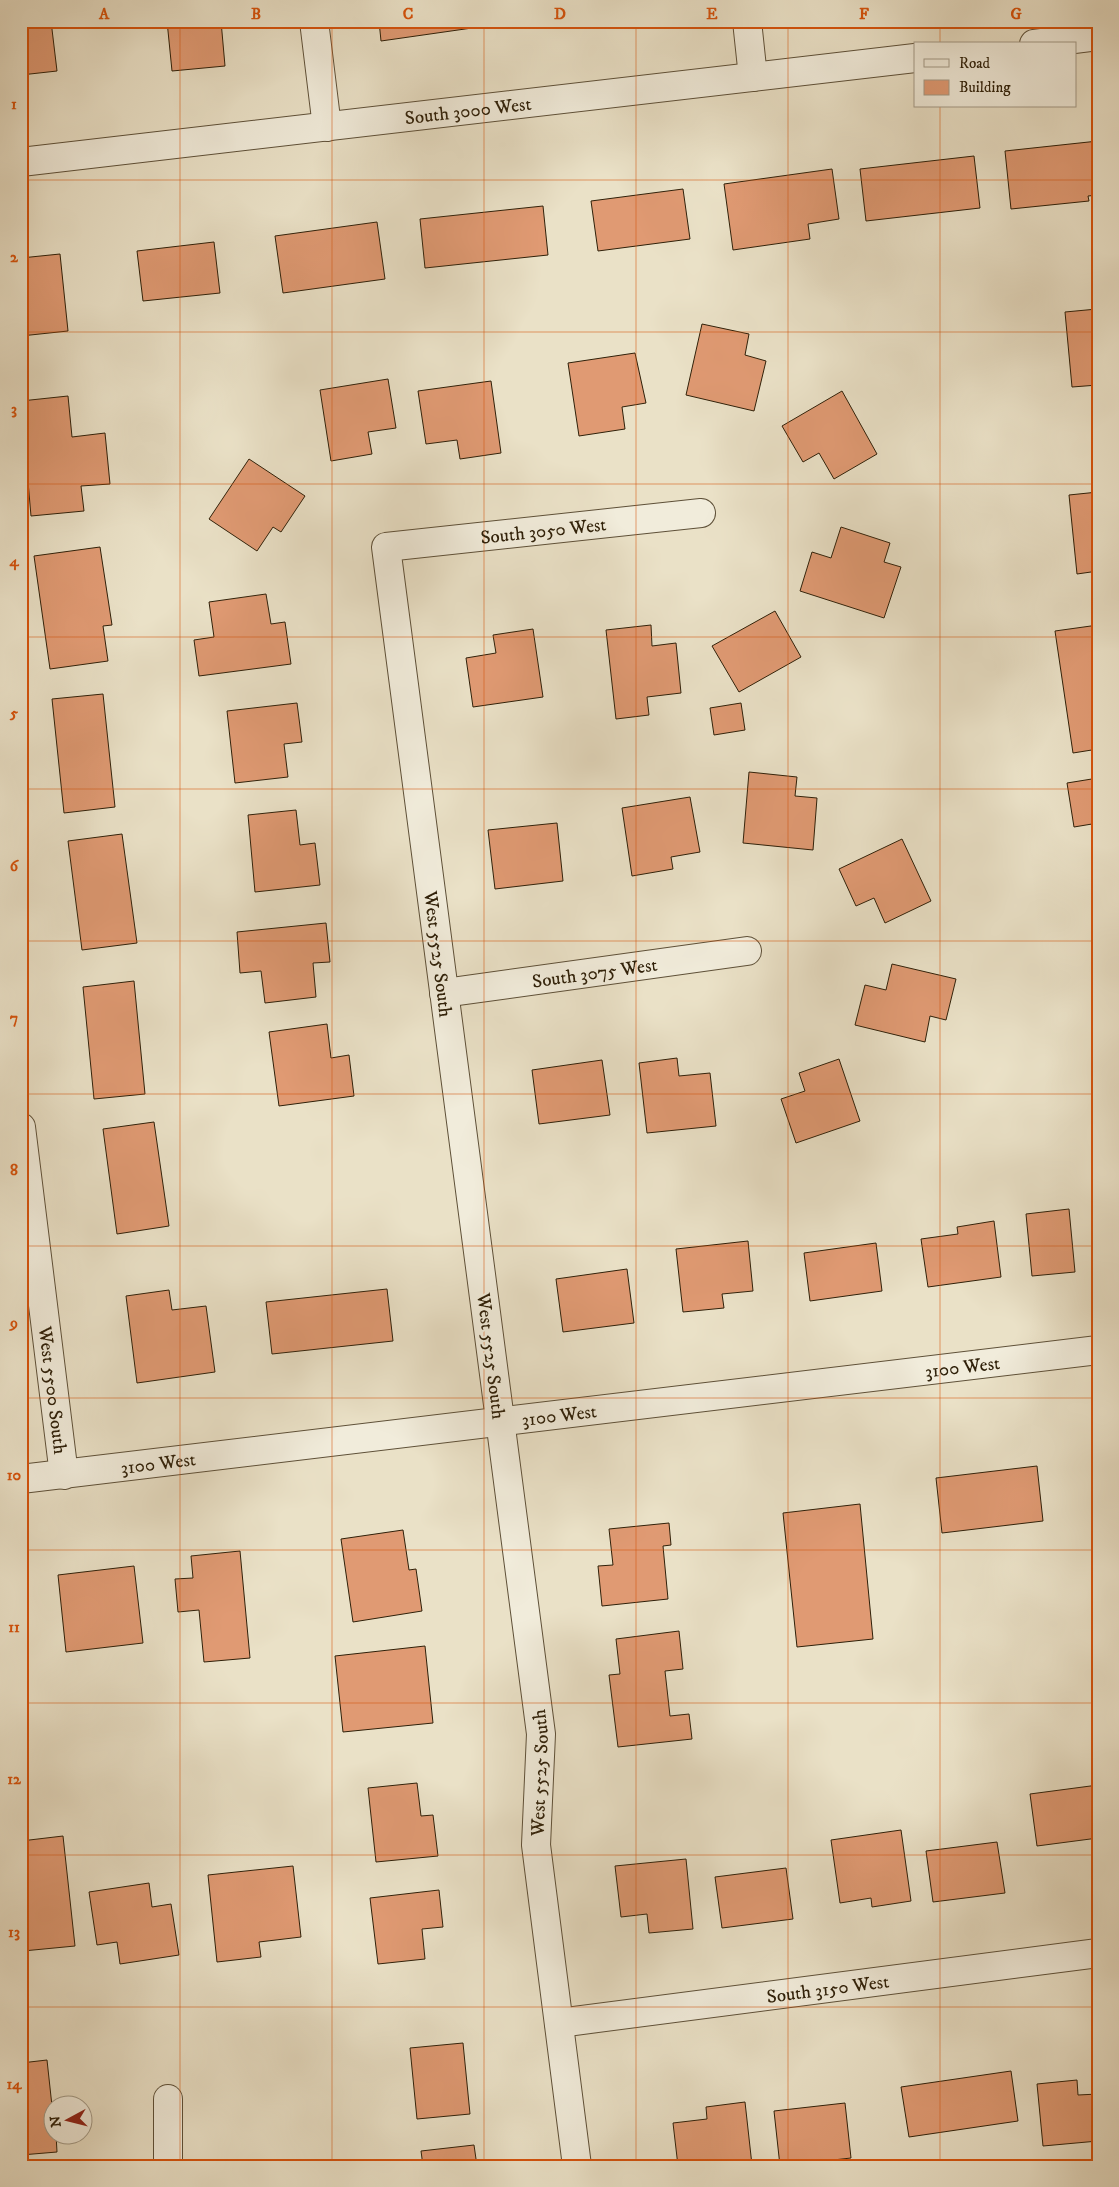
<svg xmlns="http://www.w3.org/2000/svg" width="1119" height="2187" font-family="'IM FELL DW Pica',serif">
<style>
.building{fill:#e09a73;stroke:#2f2009}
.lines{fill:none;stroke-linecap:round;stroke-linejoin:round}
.minor-casing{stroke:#5e5038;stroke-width:30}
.minor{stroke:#f1ecdb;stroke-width:28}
.grid{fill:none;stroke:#d6530c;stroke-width:1;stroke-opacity:0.55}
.labels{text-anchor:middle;stroke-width:4;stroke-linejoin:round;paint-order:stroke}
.street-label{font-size:19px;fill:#2f2009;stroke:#f1ecdb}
.neatline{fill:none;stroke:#d6530c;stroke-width:2}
.grid-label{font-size:16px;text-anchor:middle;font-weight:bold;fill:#d6530c}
</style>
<rect width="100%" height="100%" fill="#eae1c7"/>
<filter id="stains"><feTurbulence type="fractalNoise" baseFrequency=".004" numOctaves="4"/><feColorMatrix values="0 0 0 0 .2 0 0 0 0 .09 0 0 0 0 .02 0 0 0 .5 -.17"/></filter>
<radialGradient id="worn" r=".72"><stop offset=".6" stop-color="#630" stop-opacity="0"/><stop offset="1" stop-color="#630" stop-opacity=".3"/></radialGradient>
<g class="building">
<path d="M37,21H51L57,71L21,75V23Z"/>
<path d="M167,21H221L225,66L172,71Z"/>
<path d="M379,21H500V24L381,41Z"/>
<path d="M1098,141V195L1088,196L1089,201L1011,209L1005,151Z"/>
<path d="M974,156L980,208L866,221L860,169Z"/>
<path d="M832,169L839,219L808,224L810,239L733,250L724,184Z"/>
<path d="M683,189L690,239L598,251L591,201Z"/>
<path d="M543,206L548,255L425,268L420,219Z"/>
<path d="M377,222L385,279L283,293L275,236Z"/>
<path d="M214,242L220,293L143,301L137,251Z"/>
<path d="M60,254L68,331L21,336V258Z"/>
<path d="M1097,309L1098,385L1072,387L1065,312Z"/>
<path d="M702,324L749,334L745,355L766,361L754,411L686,395Z"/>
<path d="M635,353L646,403L622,407L625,429L579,436L568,363Z"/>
<path d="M388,379L396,428L368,432L372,454L331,461L320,390Z"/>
<path d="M491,381L501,453L460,459L457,440L426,444L418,391Z"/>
<path d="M842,391L877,454L834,479L819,453L803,462L782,426Z"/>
<path d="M68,396L72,437L105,433L110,484L81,486L84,511L31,516L21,401Z"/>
<path d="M249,459L305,496L281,532L273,527L257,551L209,519Z"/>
<path d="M1098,492V571L1077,574L1069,495Z"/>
<path d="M841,527L890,543L884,562L901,567L884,618L800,591L812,552L831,558Z"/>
<path d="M100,547L112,625L103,626L108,661L50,669L34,556Z"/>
<path d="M266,594L271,624L285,622L291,664L199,676L194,640L214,637L209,602Z"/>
<path d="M775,611L801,657L739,692L712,646Z"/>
<path d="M651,625L652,646L676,643L681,693L647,697L649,715L616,719L606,630Z"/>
<path d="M1098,625V749L1073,753L1055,631Z"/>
<path d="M533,629L543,697L473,707L466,658L496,653L493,635Z"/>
<path d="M103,694L115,807L64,813L52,699Z"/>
<path d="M297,703L302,742L284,744L288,777L235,783L227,711Z"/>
<path d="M741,703L745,730L714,735L710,708Z"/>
<path d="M749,772L797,777L795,796L817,798L813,850L743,843Z"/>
<path d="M1098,778V823L1074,827L1067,783Z"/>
<path d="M690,797L700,852L671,857L673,869L632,876L622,808Z"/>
<path d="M296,810L300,845L315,843L320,885L255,892L248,815Z"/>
<path d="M557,823L563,881L495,889L488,830Z"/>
<path d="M122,834L137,943L82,950L68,841Z"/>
<path d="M902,839L931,901L885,923L874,898L856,906L839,869Z"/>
<path d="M326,923L330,962L313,963L316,997L265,1003L261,971L240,973L237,932Z"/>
<path d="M892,964L956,979L946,1020L930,1016L925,1042L855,1025L865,985L886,990Z"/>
<path d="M134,981L145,1094L94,1099L83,987Z"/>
<path d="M327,1024L331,1058L349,1055L354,1096L279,1106L269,1032Z"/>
<path d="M677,1058L679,1076L710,1073L716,1126L647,1133L639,1063Z"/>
<path d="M839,1059L860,1121L796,1143L781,1099L805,1091L799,1073Z"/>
<path d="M602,1060L610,1115L539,1124L532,1070Z"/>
<path d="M154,1122L169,1226L117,1234L103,1129Z"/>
<path d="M1069,1209L1075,1272L1032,1276L1026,1214Z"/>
<path d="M994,1221L1001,1277L928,1287L921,1239L958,1234L957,1227Z"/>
<path d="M748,1241L753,1291L722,1294L724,1308L683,1312L676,1249Z"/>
<path d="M876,1243L882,1291L810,1301L804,1253Z"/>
<path d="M627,1269L634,1323L563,1332L556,1279Z"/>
<path d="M387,1289L393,1341L272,1354L266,1302Z"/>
<path d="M169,1290L172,1310L206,1306L215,1372L137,1383L126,1296Z"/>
<path d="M1037,1466L1043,1521L942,1533L936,1478Z"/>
<path d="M860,1504L873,1639L797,1647L783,1513Z"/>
<path d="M669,1523L671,1545L663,1546L668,1599L602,1606L598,1566L613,1565L609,1529Z"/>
<path d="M403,1530L409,1570L416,1569L422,1611L353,1622L341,1539Z"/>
<path d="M240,1551L250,1658L204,1662L199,1610L178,1612L175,1579L193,1578L191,1556Z"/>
<path d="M134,1566L143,1643L66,1652L58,1575Z"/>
<path d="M679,1631L683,1669L665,1671L670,1716L689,1714L692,1739L618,1747L609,1675L620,1674L616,1639Z"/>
<path d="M425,1646L433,1723L343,1732L335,1656Z"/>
<path d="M417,1783L421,1816L433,1815L438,1856L376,1862L368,1788Z"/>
<path d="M1098,1785V1838L1037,1846L1030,1794Z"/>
<path d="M901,1830L911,1901L872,1907L871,1898L840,1903L831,1840Z"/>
<path d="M63,1836L75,1946L23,1951L21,1841Z"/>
<path d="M997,1842L1005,1893L933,1902L926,1851Z"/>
<path d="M686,1859L693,1929L649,1933L647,1914L621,1917L615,1866Z"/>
<path d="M293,1866L301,1937L259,1942L261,1957L217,1962L208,1875Z"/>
<path d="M786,1868L793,1919L722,1928L715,1877Z"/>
<path d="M149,1883L152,1907L171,1904L179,1955L120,1964L117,1942L97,1945L89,1892Z"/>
<path d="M439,1890L443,1927L422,1929L425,1959L378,1964L370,1898Z"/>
<path d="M463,2043L470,2114L417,2119L410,2048Z"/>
<path d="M47,2060L52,2106V2134H56L57,2152L21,2155V2063Z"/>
<path d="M1011,2071L1018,2121L909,2137L901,2087Z"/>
<path d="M1077,2080L1078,2095L1098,2094V2141L1043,2146L1037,2084Z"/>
<path d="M745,2102L752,2165L678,2166L673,2123L707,2119L706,2107Z"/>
<path d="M845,2103L851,2158L780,2166L774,2111Z"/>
<path d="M474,2145L477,2166H423L421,2151Z"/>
</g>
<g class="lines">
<g class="minor-casing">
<g id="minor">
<path d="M314,21L327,127"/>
<path d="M747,21L753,77"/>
<path d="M1034,44L1098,36"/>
<path id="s1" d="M21,162L915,58"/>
<path id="s2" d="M444,993L747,951"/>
<path id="s3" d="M21,1127L64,1475"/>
<path id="s4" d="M21,1479L1098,1350"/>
<path id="s5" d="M559,2023L1098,1953"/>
<path d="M168,2099V2166"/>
<path id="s6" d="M577,2166L536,1845L541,1734L386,547L701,513"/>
</g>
</g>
<use href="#minor" class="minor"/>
</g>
<path class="grid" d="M180,21V2166M332,21V2166M484,21V2166M636,21V2166M788,21V2166M940,21V44M940,106V2166M21,180H1098M21,332H1098M21,484H1098M21,637H1098M21,789H1098M21,941H1098M21,1094H1098M21,1246H1098M21,1398H1098M21,1550H1098M21,1703H1098M21,1855H1098M21,2007H1098"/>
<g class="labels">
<g class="street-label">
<text dy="7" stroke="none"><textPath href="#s1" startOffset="450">South 3000 West</textPath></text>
<text dy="7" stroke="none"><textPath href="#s6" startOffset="1790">South 3050 West</textPath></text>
<text transform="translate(439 954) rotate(83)" y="7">West 5525 South</text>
<text dy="7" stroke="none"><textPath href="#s2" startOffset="152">South 3075 West</textPath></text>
<text transform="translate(492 1356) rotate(83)" y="7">West 5525 South</text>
<text dy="7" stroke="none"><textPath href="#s4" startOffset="948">3100 West</textPath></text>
<text dy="7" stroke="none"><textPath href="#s3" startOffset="265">West 5500 South</textPath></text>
<text dy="7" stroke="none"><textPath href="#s4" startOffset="542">3100 West</textPath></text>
<text dy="7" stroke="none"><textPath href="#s4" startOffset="138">3100 West</textPath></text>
<text dy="7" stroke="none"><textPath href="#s6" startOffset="396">West 5525 South</textPath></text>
<text dy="7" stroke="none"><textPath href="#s5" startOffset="271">South 3150 West</textPath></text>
</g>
</g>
<rect width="1119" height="2187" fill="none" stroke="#eae1c7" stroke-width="55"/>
<rect x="914" y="42" width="162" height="65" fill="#f1ecdb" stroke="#a39a87"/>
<rect x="924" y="59" width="25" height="8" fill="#f1ecdb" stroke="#a39a87"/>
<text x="959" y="68" font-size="15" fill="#2f2009">Road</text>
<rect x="924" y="80" width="25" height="15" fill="#e09a73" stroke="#a39a87"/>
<text x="959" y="92" font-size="15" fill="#2f2009">Building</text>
<g transform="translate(68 2120) rotate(263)"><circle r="24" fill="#f1ecdb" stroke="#a39a87"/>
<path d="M0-4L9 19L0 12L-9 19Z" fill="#8f2418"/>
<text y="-8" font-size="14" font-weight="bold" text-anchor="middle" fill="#2f2009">N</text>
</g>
<rect x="28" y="28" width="1064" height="2132" class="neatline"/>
<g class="grid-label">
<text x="104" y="19">A</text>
<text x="256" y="19">B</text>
<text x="408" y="19">C</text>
<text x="560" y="19">D</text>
<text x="712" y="19">E</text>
<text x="864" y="19">F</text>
<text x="1016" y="19">G</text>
<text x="14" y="109">1</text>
<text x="14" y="262">2</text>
<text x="14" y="414">3</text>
<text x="14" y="566">4</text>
<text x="14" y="718">5</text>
<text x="14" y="871">6</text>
<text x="14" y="1023">7</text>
<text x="14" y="1175">8</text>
<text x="14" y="1328">9</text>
<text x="14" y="1480">10</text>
<text x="14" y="1632">11</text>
<text x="14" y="1784">12</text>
<text x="14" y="1937">13</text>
<text x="14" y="2089">14</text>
</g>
<rect width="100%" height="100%" filter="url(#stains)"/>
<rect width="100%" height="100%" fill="url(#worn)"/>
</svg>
